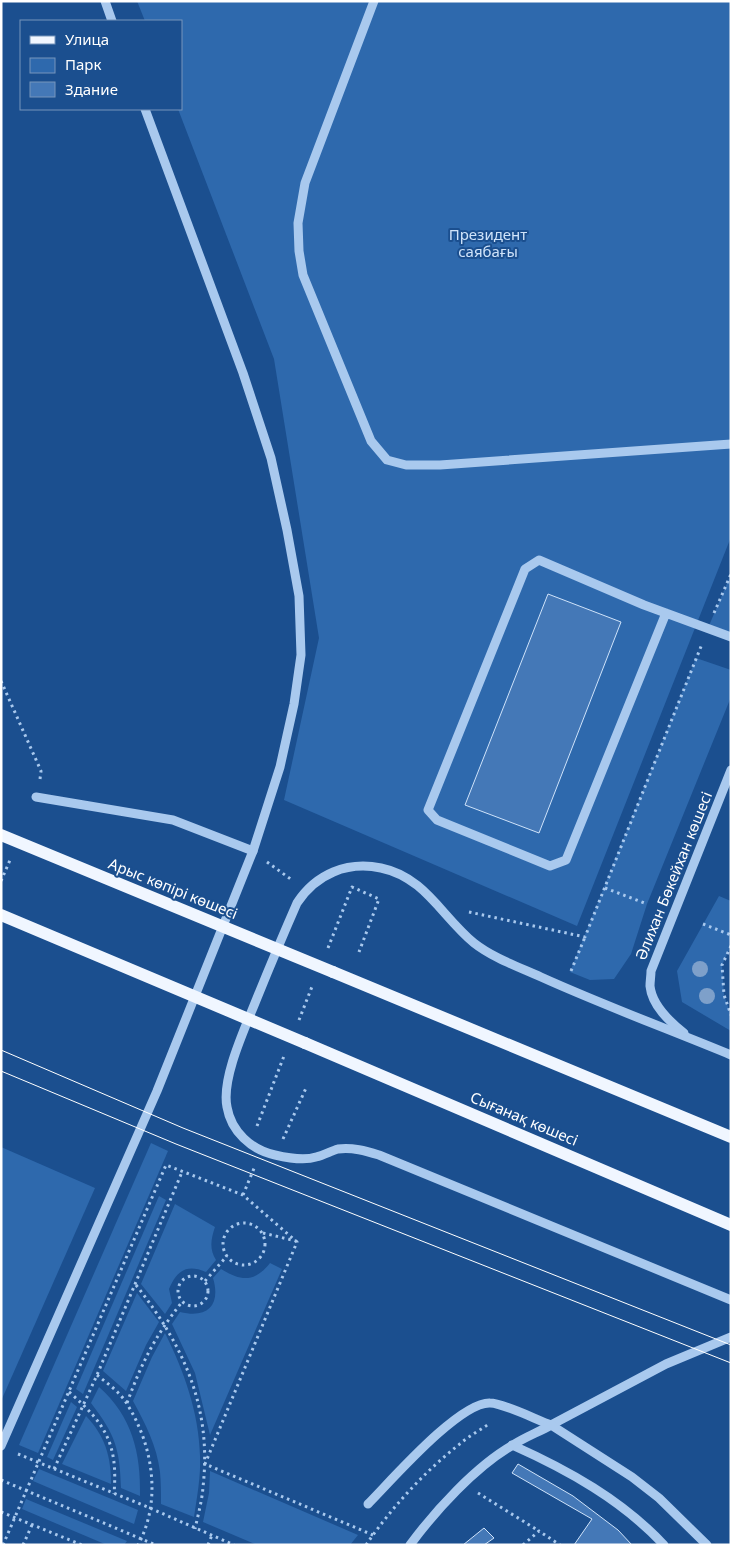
<svg xmlns="http://www.w3.org/2000/svg" width="732" height="1546" font-family="'Noto Sans',sans-serif">
<style>
.green{fill:#2e69ad}
.building{fill:#4478b7;stroke:#cfe3fa}
.lines{fill:none;stroke-linecap:round;stroke-linejoin:round}
.path{stroke:#a9c9ee;stroke-width:3;stroke-dasharray:2.5 4;stroke-linecap:butt}
.minor{stroke:#a9c9ee;stroke-width:9}
.major{stroke:#f0f6ff;stroke-width:12}
.tram{stroke:#fff;stroke-width:1}
.major-bridge{stroke:#f0f6ff;stroke-width:12}
.tree{fill:#7ea0ca}
.labels{text-anchor:middle;stroke-width:4;stroke-linejoin:round;paint-order:stroke}
.park-label{font-size:15px;fill:#cfe3fa;stroke:#1b4f8f}
.street-label{font-size:15px;fill:#fff;stroke:#1b4f8f}
</style>
<rect width="100%" height="100%" fill="#1b4f8f"/>
<g class="green">
<path d="M137,1H731V537L577,926L284,800L319,638L274,359L178,109H181V21H145Z"/>
<path d="M731,574V637L708,628Z"/>
<path d="M696,658L731,670V697L647,904L631,954L614,979L590,980L570,972Z"/>
<path d="M719,896L731,901V946L722,965L724,995L731,1015V1031L682,1002L677,971Z"/>
<path d="M151,1143L168,1151L38,1453L19,1445Z"/>
<path d="M1,1147L95,1188L1,1401Z"/>
<path d="M159,1196L166,1200L83,1394L76,1389Z"/>
<path d="M175,1204L215,1227C211,1239 209,1249 216,1260L206,1272C187,1264 177,1270 169,1289L172,1303L165,1314L141,1284Z"/>
<path d="M270,1263L282,1269L210,1435L195,1373L172,1324L180,1312C208,1319 221,1305 213,1278L221,1269C242,1282 255,1282 270,1263Z"/>
<path d="M137,1293L159,1322L146,1345L126,1391L103,1371Z"/>
<path d="M165,1333C184,1371 199,1413 200,1456C201,1476 197,1497 194,1517L161,1504C161,1493 161,1482 160,1472C157,1446 145,1423 133,1401L152,1357Z"/>
<path d="M99,1387C132,1416 141,1453 140,1496L121,1488C120,1449 115,1434 91,1403Z"/>
<path d="M71,1402L77,1407L53,1460L47,1457Z"/>
<path d="M86,1416C105,1436 111,1456 111,1484L62,1464Z"/>
<path d="M39,1469L138,1510L134,1524L33,1481Z"/>
<path d="M210,1471L358,1535L350,1545H257L203,1522L209,1493Z"/>
<path d="M26,1499L127,1541L124,1545H107L22,1509Z"/>
</g>
<g class="building">
<path d="M548,594L621,622L539,833L465,805Z"/>
<path d="M518,1464L573,1496L618,1530L632,1545H574L592,1519L512,1473Z"/>
<path d="M484,1528L494,1538L484,1545H463Z"/>
</g>
<g class="lines">
<g class="path">
<path d="M714,613L731,574"/>
<path d="M1,681L41,771L40,779"/>
<path d="M267,862L292,880"/>
<path d="M1,881L10,860"/>
<path d="M605,888L647,904"/>
<path d="M469,912L585,937L702,644"/>
<path d="M703,924L731,935"/>
<path d="M731,946L722,965L724,995L731,1015"/>
<path d="M328,948L352,887L379,899L359,952"/>
<path d="M571,971L585,937"/>
<path d="M299,1020L313,984"/>
<path d="M257,1126L284,1056"/>
<path d="M283,1139L306,1088"/>
<path d="M243,1195L255,1166"/>
<circle cx="244" cy="1244" r="21"/>
<path d="M263,1233L296,1241"/>
<circle cx="193" cy="1291" r="15"/>
<path d="M205,1281L227,1256"/>
<path d="M136,1285C184,1346 212,1408 203,1487C202,1501 198,1515 195,1529"/>
<path d="M97,1375C108,1384 120,1392 127,1404C153,1445 162,1501 138,1545"/>
<path d="M69,1392C106,1424 118,1444 114,1494"/>
<path d="M127,1403C142,1362 155,1336 182,1302"/>
<path d="M18,1454L150,1508L234,1545"/>
<path d="M54,1469L97,1375L182,1172"/>
<path d="M1,1480L156,1545"/>
<path d="M478,1493L539,1531"/>
<path d="M1,1512L82,1545"/>
<path d="M3,1545L166,1165L243,1195L297,1242L205,1464L373,1535"/>
<path d="M23,1545L32,1525"/>
<path d="M208,1545L212,1535"/>
<path d="M366,1545C392,1507 425,1471 461,1443C470,1435 481,1430 490,1423"/>
<path d="M523,1545L539,1531L560,1545"/>
</g>
<g class="minor">
<path d="M105,1L112,21"/>
<path d="M374,1L305,183L298,223L299,251L303,275L371,441L387,460L406,465H440L731,444"/>
<path d="M666,613L566,860L550,866L437,820L428,810L525,569L539,560L644,605L731,637"/>
<path d="M36,797L173,820L253,851"/>
<path d="M684,1033C670,1022 652,1006 650,986C650,981 651,976 651,971L731,770"/>
<path d="M731,1055C668,1029 603,1005 541,977C519,967 493,958 474,943C442,917 425,877 381,868C347,861 316,874 297,903C283,935 270,966 257,998C246,1026 221,1078 227,1107C231,1131 251,1150 275,1155C288,1158 304,1161 316,1157C324,1155 331,1151 338,1149C352,1147 366,1151 379,1155L731,1300"/>
<path d="M512,1445C568,1470 622,1500 664,1545"/>
<path d="M1,1446L157,1091L253,851L280,767L294,704L301,655L299,596L287,530L271,458L243,373L145,109"/>
<path d="M368,1504C391,1481 459,1402 490,1403C503,1403 537,1420 551,1425L666,1364L731,1337"/>
<path d="M410,1545C435,1511 476,1466 513,1445C525,1437 539,1432 551,1425L632,1477L659,1498L707,1545"/>
</g>
<g class="major">
<path d="M333,972L731,1137"/>
<path d="M305,1043L731,1225"/>
</g>
<g class="tram">
<path d="M1,1050L183,1128L731,1345"/>
<path d="M1,1071L176,1144L731,1363"/>
</g>
<g class="major-bridge">
<path d="M1,835L333,972"/>
<path d="M1,915L305,1043"/>
</g>
</g>
<g class="tree">
<circle cx="700" cy="969" r="8"/>
<circle cx="707" cy="996" r="8"/>
</g>
<g class="labels">
<g class="park-label">
<text x="488" y="240">Президент<tspan x="488" dy="17">саябағы</tspan></text>
</g>
<g class="street-label">
<text transform="translate(674 876) rotate(-68)" y="5">Әлихан Бөкейхан көшесі</text>
<text transform="translate(173 889) rotate(22)" y="5">Арыс көпірі көшесі</text>
<text transform="translate(524 1119) rotate(23)" y="5">Сығанақ көшесі</text>
</g>
</g>
<rect width="732" height="1546" fill="none" stroke="#ffffff" stroke-width="5"/>
<rect x="20" y="20" width="162" height="90" fill="#1b4f8f" stroke="#7695bc"/>
<rect x="30" y="36" width="25" height="8" fill="#f0f6ff" stroke="#7695bc"/>
<text x="65" y="45" font-size="15" fill="#ffffff">Улица</text>
<rect x="30" y="58" width="25" height="15" fill="#2e69ad" stroke="#7695bc"/>
<text x="65" y="70" font-size="15" fill="#ffffff">Парк</text>
<rect x="30" y="82" width="25" height="15" fill="#4478b7" stroke="#7695bc"/>
<text x="65" y="95" font-size="15" fill="#ffffff">Здание</text>
</svg>
